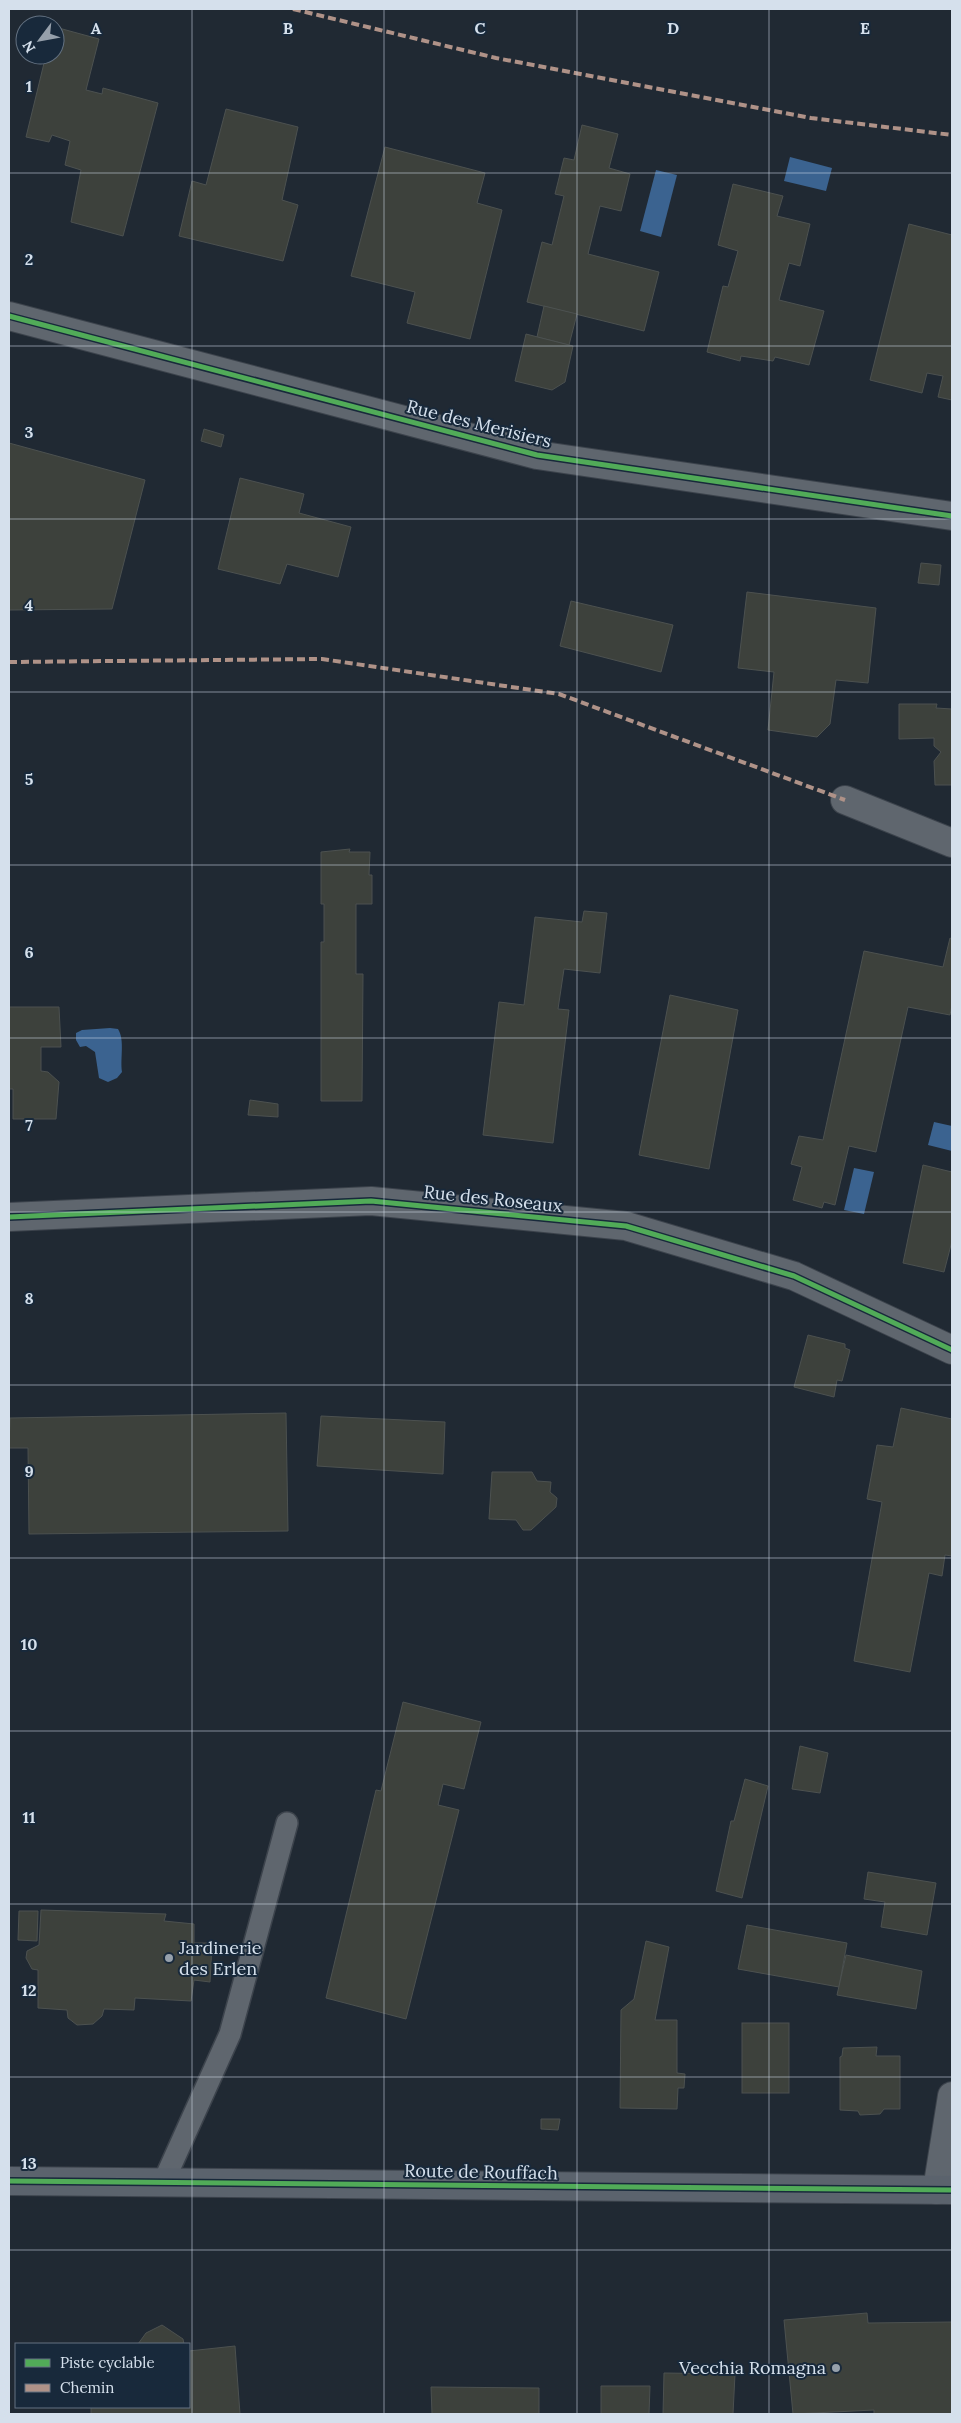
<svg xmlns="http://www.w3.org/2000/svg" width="961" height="2423" font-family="Lora,serif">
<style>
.water{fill:#3b6390}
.building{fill:#3d413c;stroke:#4c5150}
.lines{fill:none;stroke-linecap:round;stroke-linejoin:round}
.service-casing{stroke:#3c434c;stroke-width:24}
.minor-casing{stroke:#3c434c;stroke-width:30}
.secondary-casing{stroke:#3c434c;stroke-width:30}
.service{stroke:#5f666e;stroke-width:21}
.minor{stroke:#5f666e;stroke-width:28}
.secondary{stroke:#5b636d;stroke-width:28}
.quiet{stroke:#af9288;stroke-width:4;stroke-dasharray:8 4;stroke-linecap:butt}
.cycleway-casing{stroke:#18293b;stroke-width:8}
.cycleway{stroke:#51ab58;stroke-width:5}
.grid{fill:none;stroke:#d5e0ec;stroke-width:1;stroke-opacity:0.55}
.poi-dot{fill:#96a0ab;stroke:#18293b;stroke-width:2}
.labels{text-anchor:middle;stroke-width:4;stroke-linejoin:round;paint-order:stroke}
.street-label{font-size:18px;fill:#d5e0ec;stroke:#18293b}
.poi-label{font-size:18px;fill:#d5e0ec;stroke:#18293b;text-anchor:start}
.grid-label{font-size:16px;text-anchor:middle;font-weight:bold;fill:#d5e0ec;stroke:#18293b;stroke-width:4;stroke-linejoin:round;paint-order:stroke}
</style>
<rect width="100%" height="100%" fill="#202933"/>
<g class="water">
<path d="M790,157L832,168L826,191L784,181Z"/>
<path d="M656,170L677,175L661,237L640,231Z"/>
<path d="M110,1028L118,1029C125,1040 120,1058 122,1072L117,1078L108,1082L99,1078L95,1052L86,1046L80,1047L76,1040V1033L82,1030Z"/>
<path d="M934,1122L952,1126V1151L928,1145Z"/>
<path d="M854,1168L874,1172L864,1214L844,1210Z"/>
</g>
<g class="building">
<path d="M55,27L99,39L86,90L102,94L103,88L158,103L123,236L71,222L81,170L65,165L70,141L52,135L49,142L26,137L46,55H55Z"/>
<path d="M226,109L298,127L282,200L298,205L283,261L179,236L192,181L206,185Z"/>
<path d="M582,125L618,134L609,168L630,174L621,211L600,206L588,254L659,272L644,331L527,302L542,242L552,245L564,196L555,194L564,158L574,160Z"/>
<path d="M385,147L485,173L477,203L502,210L470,339L407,323L415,292L351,276Z"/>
<path d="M733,184L783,196L777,216L810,224L800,266L789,263L779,300L824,311L809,365L775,357L773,361L741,356L740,361L707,352L723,286L728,287L738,251L718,245Z"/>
<path d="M909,224L952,235V400L938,397L943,376L927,373L922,393L870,380Z"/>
<path d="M544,306L577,314L569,345L537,337Z"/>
<path d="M526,334L573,346L565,382L552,390L515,381Z"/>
<path d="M204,429L224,435L221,447L201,441Z"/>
<path d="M9,443L145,480L112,609L9,610Z"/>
<path d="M240,478L304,494L299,513L351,527L338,577L287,564L280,584L218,569Z"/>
<path d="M921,563L941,565L939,585L918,583Z"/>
<path d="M747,592L876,608L868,683L836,680L830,724L817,737L768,730L774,672L738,668Z"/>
<path d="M571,601L673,625L661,672L560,646Z"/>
<path d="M899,704H937L936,708L952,709V785H935L934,761L941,752L934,746V738L899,739Z"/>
<path d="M350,849L349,852H370L369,875H372V904H356V974H363L362,1101H321V942H324V904H321V852Z"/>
<path d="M584,911L607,913L600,973L564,969L558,1009L569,1010L553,1143L483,1135L499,1002L524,1005L535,917L582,922Z"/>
<path d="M950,938L952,939V1005L950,1015L908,1007L876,1152L849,1146L835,1205L824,1202L822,1208L793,1200L802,1167L791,1164L799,1136L823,1140L864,951L943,967Z"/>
<path d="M670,995L738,1010L709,1169L639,1155Z"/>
<path d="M9,1007H59L61,1047H41V1071L48,1072L59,1082L56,1119H13V1089H9Z"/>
<path d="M250,1100L278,1104V1117L248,1115Z"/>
<path d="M923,1165L952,1172V1241L944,1272L903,1263Z"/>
<path d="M808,1335L845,1344V1348L850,1350L842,1381L837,1380L834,1397L794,1387Z"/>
<path d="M901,1408L952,1419V1556L945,1555L942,1576L929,1573L910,1672L854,1661L882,1502L867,1499L877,1445L893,1447Z"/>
<path d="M286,1413L288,1531L29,1534L28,1448H9L10,1418Z"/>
<path d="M321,1416L445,1422L443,1474L317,1466Z"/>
<path d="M492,1472H532L537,1481L551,1482L550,1492L557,1498L556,1507L531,1530H523L516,1520L489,1519Z"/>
<path d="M403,1702L481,1722L464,1789L443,1784L438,1805L459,1810L406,2019L326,1998L376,1790L381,1791Z"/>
<path d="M800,1746L828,1753L820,1793L792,1789Z"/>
<path d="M745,1779L768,1786L742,1898L716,1891L731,1821H734Z"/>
<path d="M868,1872L936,1883L927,1935L881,1927L885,1902L864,1899Z"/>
<path d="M41,1910L166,1914L164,1921L194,1924V1943H212L210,1982L194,1980L191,2001L135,1998L134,2010L104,2009L102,2016L93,2024L77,2025L68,2018L67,2010L38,2008V1970L32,1969L26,1958L27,1951L39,1945Z"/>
<path d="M19,1911H38L37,1941L18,1940Z"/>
<path d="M747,1925L847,1943L839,1987L738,1969Z"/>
<path d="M646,1941L669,1947L655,2020H677V2073L685,2074L684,2088H678L677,2109L620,2108L621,2010L634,1999Z"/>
<path d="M846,1955L922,1971L916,2009L837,1995Z"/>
<rect x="742" y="2023" width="47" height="70"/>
<path d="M877,2047L876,2056H900V2109H884L880,2114L860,2115L858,2111L840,2110V2057L842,2056L843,2048Z"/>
<path d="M541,2119H560L558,2130L541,2129Z"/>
<path d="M867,2313L868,2323L952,2322V2414H874V2410L793,2414L784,2320Z"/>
<path d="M162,2325L183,2339L184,2344H138L146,2333Z"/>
<path d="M235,2346L240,2414H91V2407H189V2351Z"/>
<path d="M664,2373L735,2374L733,2414H663Z"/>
<path d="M601,2386H650L649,2414H601Z"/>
<path d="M431,2387L539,2388V2414H432Z"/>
</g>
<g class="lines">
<g class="service-casing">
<path id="service" d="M163,2183L230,2034L287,1823"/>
</g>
<g class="minor-casing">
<g id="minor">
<path d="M9,316L537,455L952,516"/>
<path d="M845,800L952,843"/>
<path d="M9,1217L371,1201L626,1226L794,1276L952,1350"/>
<path d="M937,2190L952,2096"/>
</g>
</g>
<g class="secondary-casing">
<path id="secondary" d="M9,2181L952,2190"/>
</g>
<use href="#service" class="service"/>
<use href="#minor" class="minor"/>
<use href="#secondary" class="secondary"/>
<g class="quiet">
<path d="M293,9L496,58L811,118L952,135"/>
<path d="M9,662L322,659L559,694L845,800"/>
</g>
<g class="cycleway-casing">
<g id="cycleway">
<path d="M9,316L537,455L952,516"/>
<path d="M9,1217L371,1201L626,1226L794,1276L952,1350"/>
<path d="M9,2181L952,2190"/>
</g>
</g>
<use href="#cycleway" class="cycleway"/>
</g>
<path class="grid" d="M192,9V2414M384,9V2414M577,9V2414M769,9V2414M9,173H952M9,346H952M9,519H952M9,692H952M9,865H952M9,1038H952M9,1212H952M9,1385H952M9,1558H952M9,1731H952M9,1904H952M9,2077H952M9,2250H952"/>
<g class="poi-dot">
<circle cx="169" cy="1958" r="5"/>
<circle cx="836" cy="2368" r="5"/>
</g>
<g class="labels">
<g class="street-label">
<text transform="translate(479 424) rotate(14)" y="6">Rue des Merisiers</text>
<text transform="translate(493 1199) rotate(6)" y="6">Rue des Roseaux</text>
<text transform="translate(481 2172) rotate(1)" y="6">Route de Rouffach</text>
</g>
<g class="poi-label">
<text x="179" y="1954">Jardinerie<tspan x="179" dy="21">des Erlen</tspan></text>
<text x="826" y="2374" text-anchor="end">Vecchia Romagna</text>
</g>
</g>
<g class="grid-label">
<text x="96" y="34">A</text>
<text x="288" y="34">B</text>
<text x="480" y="34">C</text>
<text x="673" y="34">D</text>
<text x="865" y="34">E</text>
<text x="29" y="92">1</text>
<text x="29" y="265">2</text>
<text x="29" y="438">3</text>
<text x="29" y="611">4</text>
<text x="29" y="785">5</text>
<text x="29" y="958">6</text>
<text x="29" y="1131">7</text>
<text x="29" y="1304">8</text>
<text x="29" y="1477">9</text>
<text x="29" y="1650">10</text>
<text x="29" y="1823">11</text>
<text x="29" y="1996">12</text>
<text x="29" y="2169">13</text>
</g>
<rect width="961" height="2423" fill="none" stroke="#d5e0ec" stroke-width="20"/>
<rect x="15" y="2343" width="175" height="65" fill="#18293b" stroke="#647282"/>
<rect x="25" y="2359" width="25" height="8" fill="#51ab58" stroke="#647282"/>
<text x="60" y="2368" font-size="15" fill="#d5e0ec">Piste cyclable</text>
<rect x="25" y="2384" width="25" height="8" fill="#af9288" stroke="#647282"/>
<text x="60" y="2393" font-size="15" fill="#d5e0ec">Chemin</text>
<g transform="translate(40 40) rotate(238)"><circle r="24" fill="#18293b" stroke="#647282"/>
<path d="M0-4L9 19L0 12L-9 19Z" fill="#96a0ab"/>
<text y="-8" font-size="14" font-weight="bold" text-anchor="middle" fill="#d5e0ec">N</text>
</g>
</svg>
